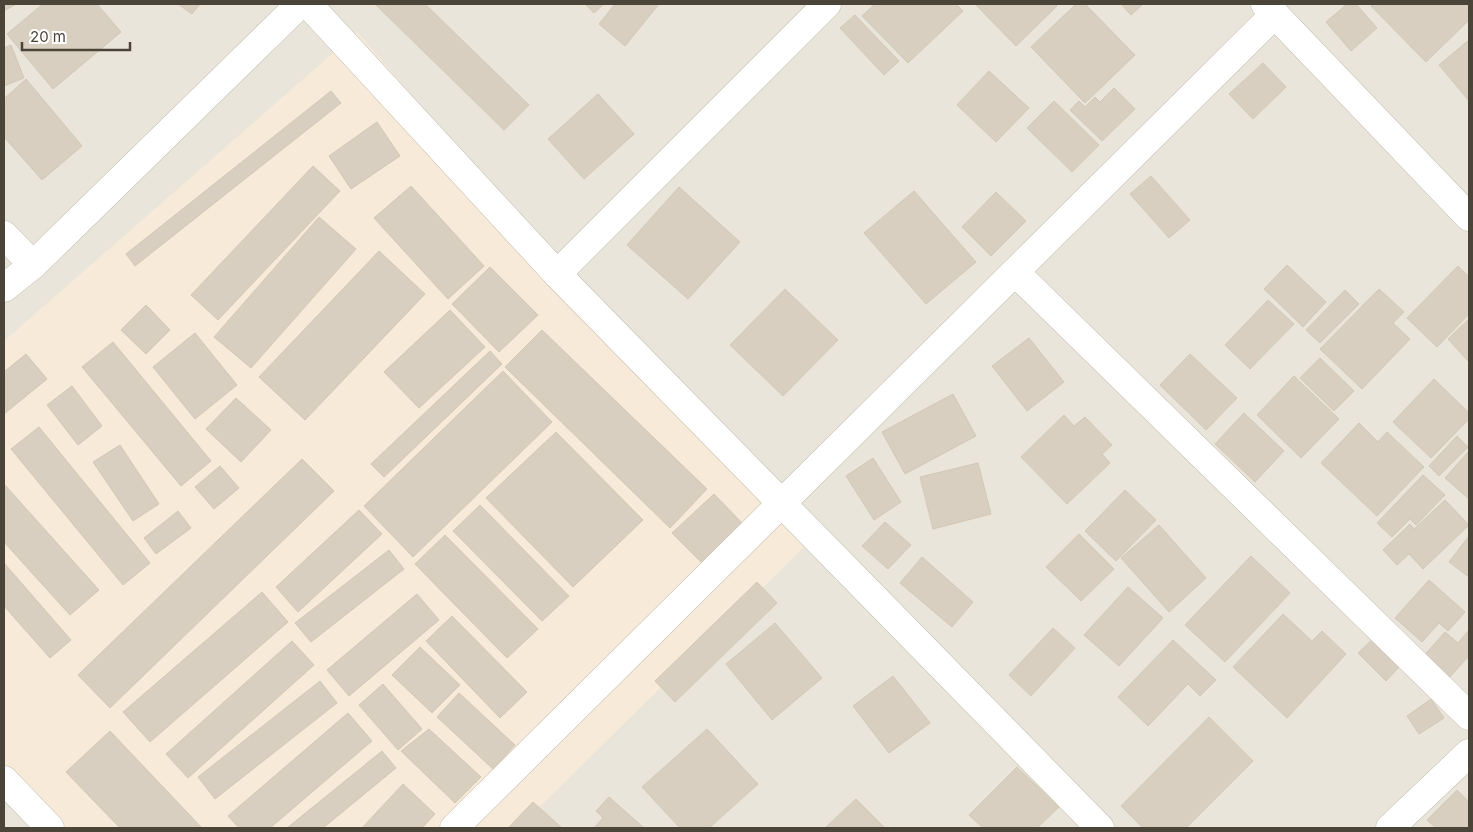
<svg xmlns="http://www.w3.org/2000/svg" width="1473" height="832" font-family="Inter,sans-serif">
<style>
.residential{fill:#eae5da}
.commercial{fill:#f7ead8}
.building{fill:#d8cfc1;stroke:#d3c7b4}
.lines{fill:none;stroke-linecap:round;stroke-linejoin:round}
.street-casing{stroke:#c2bbae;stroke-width:29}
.street{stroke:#fff;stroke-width:28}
</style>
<rect width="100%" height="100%" fill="#f6f3ec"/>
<rect class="residential" x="4" y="4" width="1465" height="824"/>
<path class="commercial" d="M357,32L804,547L518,828H48L4,774V341Z"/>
<g class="building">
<path d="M4,4H16L4,11Z"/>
<path d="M43,4H97L121,32L53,89L7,34Z"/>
<path d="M178,4H200L192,14Z"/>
<path d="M375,4H425L529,105L504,130Z"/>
<path d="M585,4H604L594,13Z"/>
<path d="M615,4H659L625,46L599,24Z"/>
<path d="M875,4H956L963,11L908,63L862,16Z"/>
<path d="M975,4H1055L1057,6L1016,46Z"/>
<path d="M1076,4H1085L1135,55L1085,103L1031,47Z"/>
<path d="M1121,4H1143L1131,15Z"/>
<path d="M1347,4H1356L1377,28L1351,51L1326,22Z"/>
<path d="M1373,4H1469V20L1426,62L1371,6Z"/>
<path d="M855,15L899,61L884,75L840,28Z"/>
<path d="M1469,40V101L1439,65Z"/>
<path d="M11,45L24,78L4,86V48Z"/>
<path d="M1263,63L1286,87L1253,119L1229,94Z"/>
<path d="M989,71L1029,108L996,142L957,105Z"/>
<path d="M26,79L82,146L42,180L4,137V99Z"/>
<path d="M1114,88L1135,109L1102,141L1070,110L1079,101L1085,107L1095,97L1100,102Z"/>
<path d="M331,91L341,103L135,266L126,254Z"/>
<path d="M598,94L634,134L584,179L548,139Z"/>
<path d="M1054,101L1099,145L1072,172L1027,128Z"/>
<path d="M377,122L400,156L351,189L329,156Z"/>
<path d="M313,166L340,191L218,320L191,295Z"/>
<path d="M1151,176L1190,220L1169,238L1130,194Z"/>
<path d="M411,186L484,266L448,299L374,218Z"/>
<path d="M679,187L740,242L688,299L627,245Z"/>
<path d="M914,191L976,262L926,304L864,233Z"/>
<path d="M996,192L1026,221L991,256L962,227Z"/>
<path d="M319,217L356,249L251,368L214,337Z"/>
<path d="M379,251L425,294L305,420L259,377Z"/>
<path d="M1287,265L1326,302L1303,327L1264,289Z"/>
<path d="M1458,266L1469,277V314L1437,347L1407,318Z"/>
<path d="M490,267L538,315L499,352L452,304Z"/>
<path d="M785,289L838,340L783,396L730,345Z"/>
<path d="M1379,289L1404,312L1393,323L1410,339L1362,389L1320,349Z"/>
<path d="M1345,290L1359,304L1320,343L1306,330Z"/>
<path d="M1268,300L1294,324L1250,369L1225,345Z"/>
<path d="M146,305L170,330L146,354L121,330Z"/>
<path d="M450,310L485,347L419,408L384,372Z"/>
<path d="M1469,319V362L1448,339Z"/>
<path d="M542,330L707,489L670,528L505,367Z"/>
<path d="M195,333L237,385L195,419L153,367Z"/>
<path d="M1029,338L1064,382L1027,411L992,366Z"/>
<path d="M113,342L211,461L181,486L82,367Z"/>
<path d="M490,351L502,364L384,477L371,464Z"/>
<path d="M26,354L47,379L4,414V372Z"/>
<path d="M1190,354L1237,398L1206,430L1160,385Z"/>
<path d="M1320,358L1354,391L1334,411L1300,378Z"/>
<path d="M503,371L552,422L413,557L364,506Z"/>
<path d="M1294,376L1339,419L1301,458L1257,415Z"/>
<path d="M1434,379L1469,413V419L1431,458L1393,422Z"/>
<path d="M72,386L102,426L78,445L47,405Z"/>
<path d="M953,394L976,436L905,474L882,432Z"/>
<path d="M236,398L271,430L241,462L206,429Z"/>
<path d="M1244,413L1284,451L1255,482L1215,444Z"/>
<path d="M1064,415L1074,426L1085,417L1112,445L1102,454L1110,463L1067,504L1021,457Z"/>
<path d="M1359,423L1378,442L1387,432L1424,467L1377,516L1321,463Z"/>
<path d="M39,427L150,563L123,585L11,449Z"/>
<path d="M556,432L643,520L573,587L486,498Z"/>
<path d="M1457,436L1468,447L1439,476L1429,466Z"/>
<path d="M120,445L159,504L133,521L93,462Z"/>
<path d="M1469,451V499L1445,478Z"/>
<path d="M873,458L901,502L874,520L846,476Z"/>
<path d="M302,459L334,491L110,708L78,675Z"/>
<path d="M978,463L991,514L933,529L920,477Z"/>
<path d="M220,466L239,488L214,509L195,487Z"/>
<path d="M1423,475L1445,495L1416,525L1410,519L1392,537L1377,523Z"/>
<path d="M4,484L99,590L70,615L4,542Z"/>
<path d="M1125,490L1156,520L1116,561L1085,531Z"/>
<path d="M714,494L743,524L702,563L672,533Z"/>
<path d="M1445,500L1469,525L1423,569L1409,554L1397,565L1383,550L1410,524L1414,529Z"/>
<path d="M480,505L569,596L542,621L453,531Z"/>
<path d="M359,510L382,534L298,612L276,587Z"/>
<path d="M178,511L191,528L156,554L144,538Z"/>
<path d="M885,522L911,545L888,569L862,546Z"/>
<path d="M1159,525L1206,578L1169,612L1121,558Z"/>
<path d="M1079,534L1114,569L1081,601L1046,567Z"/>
<path d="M445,535L538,629L507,658L415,564Z"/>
<path d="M1469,536V577L1449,562Z"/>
<path d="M389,550L404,569L311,642L295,623Z"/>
<path d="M1251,556L1290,593L1225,662L1185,625Z"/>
<path d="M922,557L973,602L952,627L900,583Z"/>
<path d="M4,563L71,640L50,658L4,606Z"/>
<path d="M1429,580L1465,612L1448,631L1439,623L1422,642L1395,618Z"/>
<path d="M757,582L777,603L675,702L655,681Z"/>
<path d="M1128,587L1163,618L1119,666L1084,635Z"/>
<path d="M262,592L288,622L150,742L123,712Z"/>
<path d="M417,594L439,620L349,696L327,670Z"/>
<path d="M1283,614L1312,641L1322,631L1346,654L1287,718L1233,667Z"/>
<path d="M452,616L527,692L500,718L426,641Z"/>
<path d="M775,623L822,678L772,720L726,664Z"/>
<path d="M1053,628L1075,648L1031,696L1009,675Z"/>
<path d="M1469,630V656L1446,681L1421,659L1445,632L1458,643Z"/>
<path d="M1375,637L1401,665L1386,681L1358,653Z"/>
<path d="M1173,640L1216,680L1200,696L1188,684L1148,726L1118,697Z"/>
<path d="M292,641L314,665L188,778L166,754Z"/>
<path d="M420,647L460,685L432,713L392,675Z"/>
<path d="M893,676L930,723L889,753L853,706Z"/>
<path d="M320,681L337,703L215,799L198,777Z"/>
<path d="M383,684L422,729L398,750L359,705Z"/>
<path d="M459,693L515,745L493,769L437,717Z"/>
<path d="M1431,699L1444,718L1419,734L1407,716Z"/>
<path d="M348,713L372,741L270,828H239L228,816Z"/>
<path d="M1209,717L1253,761L1186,828H1143L1121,806Z"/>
<path d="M429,729L481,777L455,803L401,751Z"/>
<path d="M707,729L758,784L709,828H680L642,787Z"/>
<path d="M110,731L202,828H120L66,772Z"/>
<path d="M382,751L396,768L323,828H287Z"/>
<path d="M1017,767L1059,807L1037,828H983L969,815Z"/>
<path d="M403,784L435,814L422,828H362Z"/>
<path d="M1457,790L1469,802V828H1436L1427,820Z"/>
<path d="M609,797L644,828H594L603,818L596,811Z"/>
<path d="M856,799L885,828H825Z"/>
<path d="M533,802L562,828H508Z"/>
</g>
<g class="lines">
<g class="street-casing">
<g id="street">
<path d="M308,4L557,274L1100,828"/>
<path d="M1265,4L1469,217"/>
<path d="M4,235L33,265"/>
<path d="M1015,272L1469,716"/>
<path d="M557,274L827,4"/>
<path d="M4,288L33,265L300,4"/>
<path d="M4,780L50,828"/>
<path d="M454,828L1275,14"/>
<path d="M1390,828L1469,753"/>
</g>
</g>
<use href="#street" class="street"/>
</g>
<rect width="1473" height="832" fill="none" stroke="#4b4439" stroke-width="10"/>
<path d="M22 42v8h108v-8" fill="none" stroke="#4b4439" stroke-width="2.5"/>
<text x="30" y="42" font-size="15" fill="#4b4439" stroke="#ffffff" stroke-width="4" paint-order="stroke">20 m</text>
</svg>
